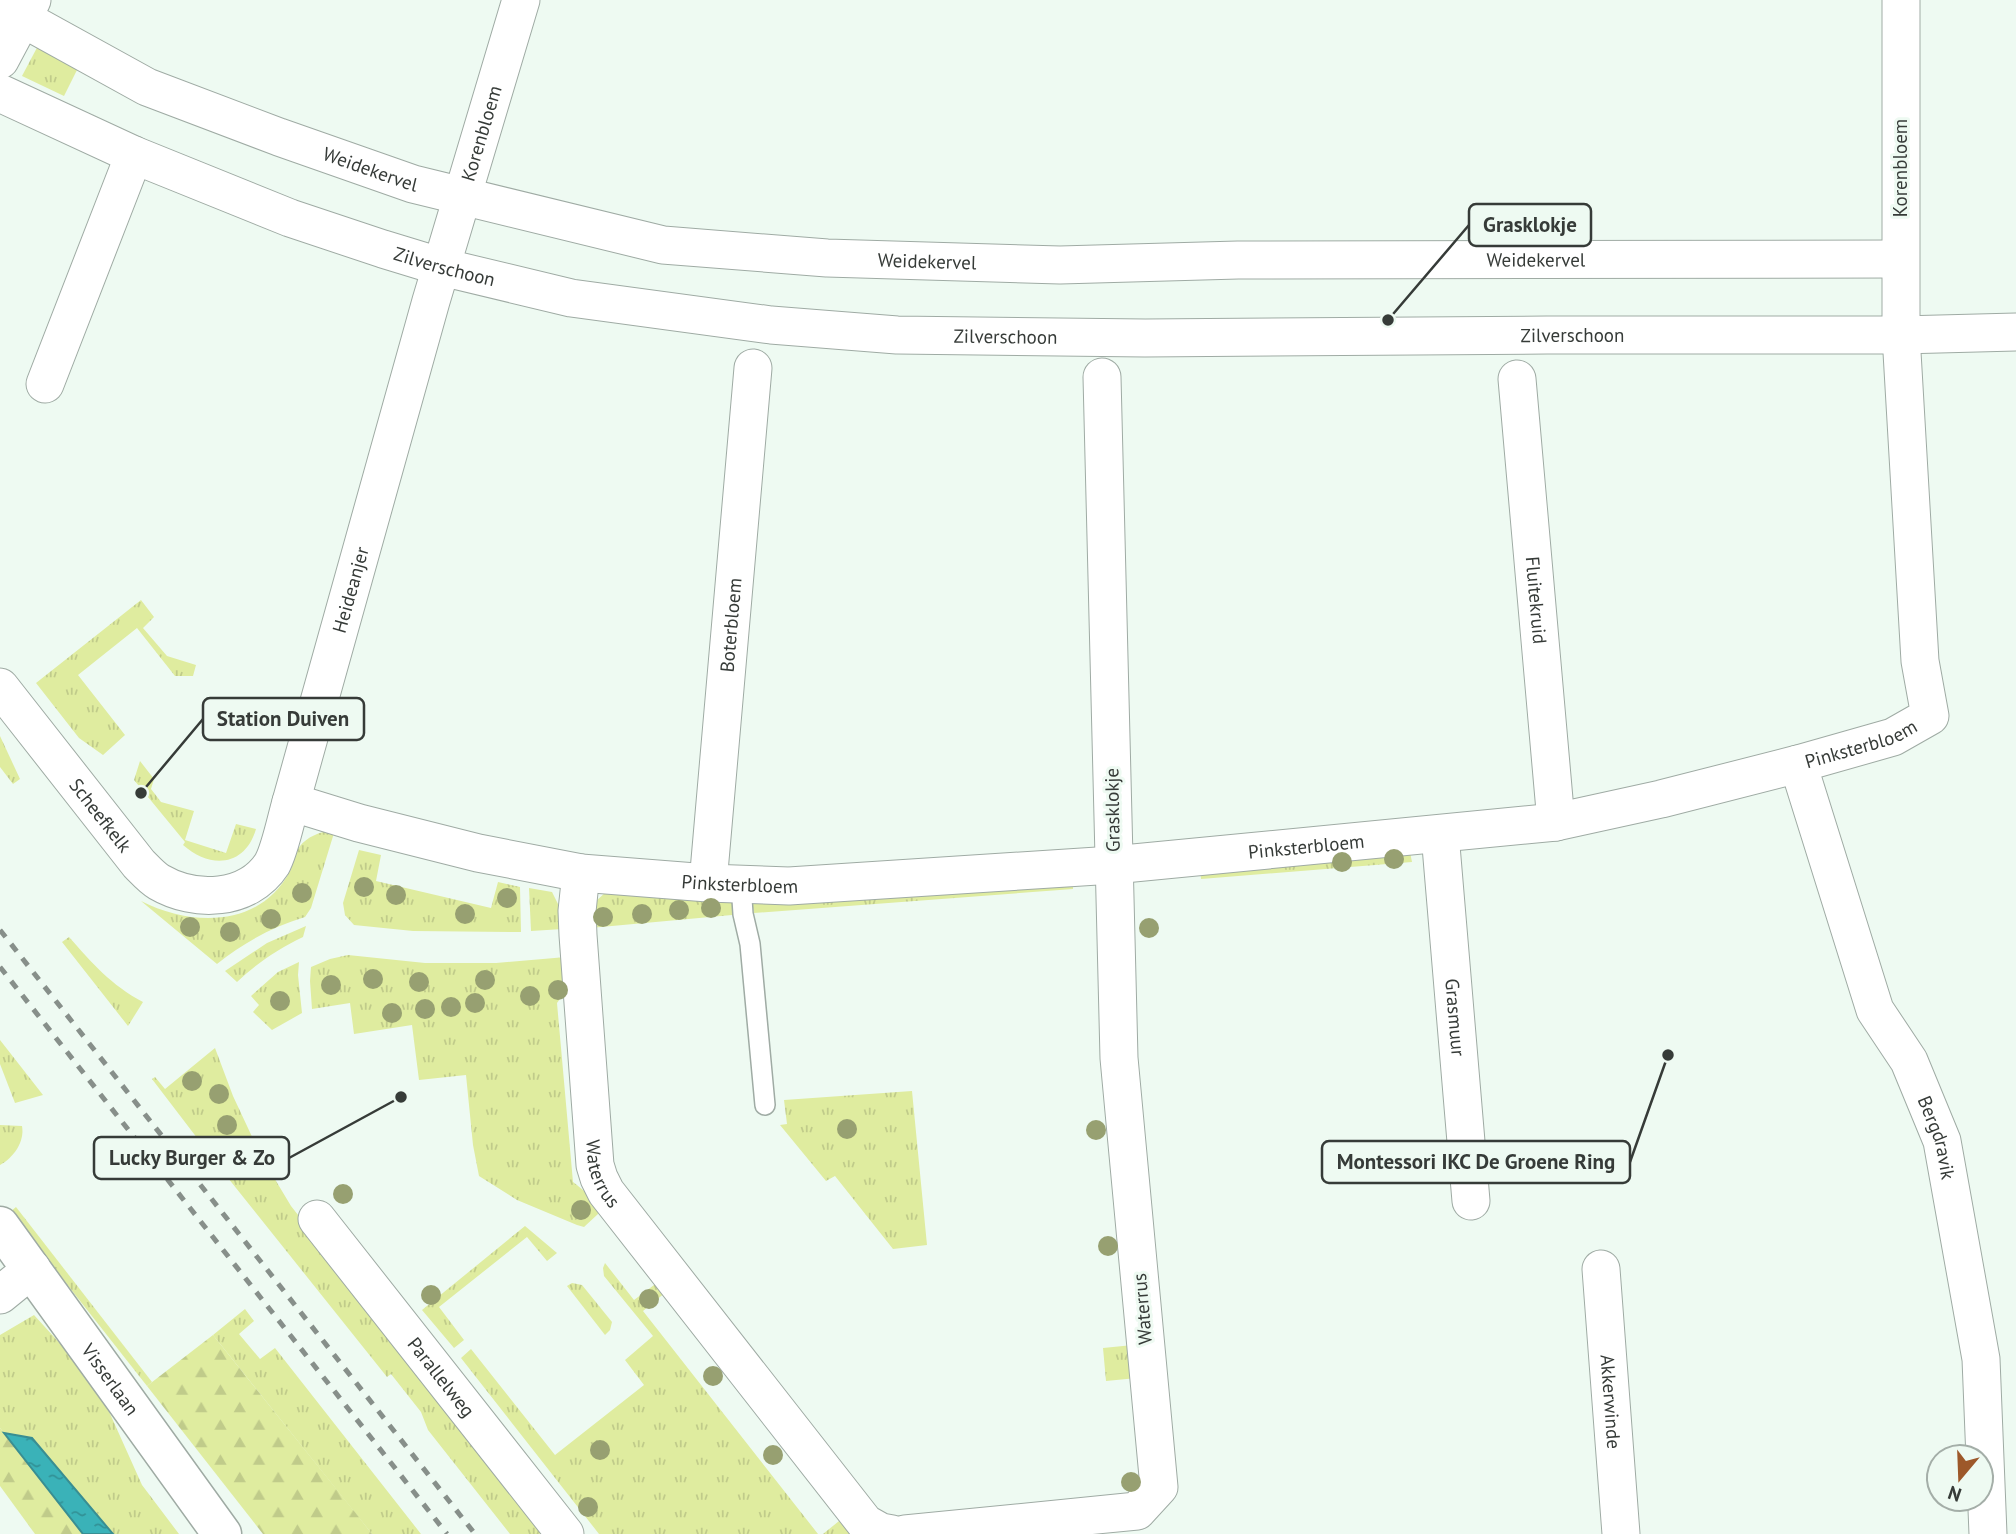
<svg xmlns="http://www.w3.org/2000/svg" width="2016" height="1534" font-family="'PT Sans',sans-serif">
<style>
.grass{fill:url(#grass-tufts)}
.forest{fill:url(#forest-firs)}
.water{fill:url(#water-ripples);stroke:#398e92;stroke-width:2}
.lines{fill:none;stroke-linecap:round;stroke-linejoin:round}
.lane-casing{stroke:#9faba4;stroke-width:22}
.street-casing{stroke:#9faba4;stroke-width:39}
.secondary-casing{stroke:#9faba4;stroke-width:41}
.lane{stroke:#fff;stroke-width:19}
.street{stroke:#fff;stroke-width:37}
.secondary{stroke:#fff;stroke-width:38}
.rail{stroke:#878f8a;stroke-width:5;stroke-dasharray:9 9;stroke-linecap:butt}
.tree{fill:#97a071}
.labels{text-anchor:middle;stroke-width:6;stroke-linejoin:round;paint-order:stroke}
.street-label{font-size:19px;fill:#363b38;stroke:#eefaf2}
.leader{fill:none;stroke:#363b38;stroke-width:2.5}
.callout-dot{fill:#363b38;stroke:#eefaf2;stroke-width:2.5}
.callout{fill:#eefaf2;stroke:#363b38;stroke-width:2.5}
.callout-label{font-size:21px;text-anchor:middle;font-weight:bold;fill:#363b38}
</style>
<defs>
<pattern id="grass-tufts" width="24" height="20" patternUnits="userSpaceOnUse" patternTransform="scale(1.75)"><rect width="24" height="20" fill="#dfec9f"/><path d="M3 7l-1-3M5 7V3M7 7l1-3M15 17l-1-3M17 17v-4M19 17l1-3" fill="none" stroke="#c0cb8a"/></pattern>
<pattern id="forest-firs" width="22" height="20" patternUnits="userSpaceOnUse" patternTransform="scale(1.75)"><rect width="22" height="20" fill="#dfec9f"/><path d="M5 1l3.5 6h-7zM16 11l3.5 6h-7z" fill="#c0cb8a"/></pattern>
<pattern id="water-ripples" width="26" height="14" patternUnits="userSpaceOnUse" patternTransform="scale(1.75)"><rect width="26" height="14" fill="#3ab2b8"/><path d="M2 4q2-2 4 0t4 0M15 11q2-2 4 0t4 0" fill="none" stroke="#329297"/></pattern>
</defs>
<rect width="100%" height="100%" fill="#eefaf2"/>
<g class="grass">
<path d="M40,42L81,62L64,96L22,76Z"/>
<path d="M141,600L154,617L143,628L167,656L196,665L193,676H175L137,628L78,675L125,735L103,755L79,738L36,683Z"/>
<path d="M0,736L20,779L13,784L0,767Z"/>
<path d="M140,761L154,779L151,789L161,802L194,811L185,840L226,853L236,824L256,829C245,867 210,869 183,845L185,842L134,780Z"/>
<path d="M323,832L334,833L311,908L305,917C272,927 243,943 217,964L141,901C192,927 260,928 290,871C293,866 293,860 295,855C300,842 310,836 323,832Z"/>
<path d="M359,850L381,855L376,881L491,908L498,882L520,887L521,932L413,931L354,925L345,915L343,903Z"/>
<path d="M1410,852L1412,862L1201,879L1200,868Z"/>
<path d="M1073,877V889L754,913L751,898Z"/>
<path d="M529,888L552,892L560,908L563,929L531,931Z"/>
<path d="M607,891L732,897V915L590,928L595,902Z"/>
<path d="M306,926L303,937C278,949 257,963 237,982L225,971L267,943Z"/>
<path d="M69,937C92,963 111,985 143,1002L128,1026L62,942Z"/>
<path d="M348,955L425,963H496L566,957L568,988L557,1003L573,1182C583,1190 598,1200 598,1214L584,1227L577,1225L517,1200L479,1176L473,1145L466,1075L419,1080L412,1025L354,1034L350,1003L312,1009L310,981L311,967L330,959Z"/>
<path d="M299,962L298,975L302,1013L272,1030L253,1012L259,1005L251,996L278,972Z"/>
<path d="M0,1040L43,1095L15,1103L0,1064Z"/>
<path d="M215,1048L233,1096L261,1156L291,1206L549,1534H510L428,1430L421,1412L391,1374L387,1377L220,1168L152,1079L155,1077L165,1089Z"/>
<path d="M912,1091L927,1245L893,1249L835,1176L826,1181L780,1125L787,1124L784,1100Z"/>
<path d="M0,1125L22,1126C25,1142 13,1158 0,1165Z"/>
<path d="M16,1207L152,1382L147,1386L10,1212Z"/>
<path d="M525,1226L557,1253L547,1261L527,1237L439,1307L464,1340L454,1348L422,1310Z"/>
<path d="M605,1263L634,1300L658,1282L666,1292L643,1311L818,1534H599L461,1358L471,1349L555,1455L644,1385L625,1360L653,1336L604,1276L603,1268Z"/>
<path d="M572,1283L582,1285L612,1322L610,1330L605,1335L567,1286Z"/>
<path d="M245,1309L254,1321L239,1334L260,1359L275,1348L421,1534H372L213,1335Z"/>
<path d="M34,1315L65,1349L107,1407L142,1485L179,1534H113L32,1439L4,1433L0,1428V1335Z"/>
<path d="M1133,1345L1137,1378L1106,1381L1103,1348Z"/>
<path d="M844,1517L857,1534H823Z"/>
</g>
<g class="forest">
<path d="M213,1335L358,1516L372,1534H263L147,1386Z"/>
<path d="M0,1428L4,1433L83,1534H35L0,1486Z"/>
</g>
<path class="water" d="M4,1433L32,1438L113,1534H83Z"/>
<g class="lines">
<g class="lane-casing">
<path id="lane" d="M741,884L743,914L750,944L765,1105"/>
</g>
<g class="street-casing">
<g id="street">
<path id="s1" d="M0,6L147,87L279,137L413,184L663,245L827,258L1060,265L1238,260L1899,259"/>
<path d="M0,60L32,0"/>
<path id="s2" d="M0,93L134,155L290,218L383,249L442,267L571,298L771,325L897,335L1145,338L1547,335H1901L2016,332"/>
<path id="s3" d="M1517,379L1556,822"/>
<path d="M45,384L134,155"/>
<path id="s4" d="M0,687L139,864C145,870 152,878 159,882C195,903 248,901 272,864C280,850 286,819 291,802L431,301L521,0"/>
<path id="s5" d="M1798,764L1875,1010L1909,1061L1942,1141L1981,1359L1988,1534"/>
<path id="s6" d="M291,802L359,823L478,853L581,873L708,883L789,886L1113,865L1556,822L1661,799L1798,764L1893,737L1930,716L1920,661L1901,335V0"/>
<path id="s7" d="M1440,834L1471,1201"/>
<path id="s8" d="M581,873L577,911L578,935L595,1165L599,1178L606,1192L865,1523L881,1532L892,1534"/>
<path id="s9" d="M708,883L753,368"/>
<path id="s10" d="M317,1219L565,1534"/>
<path id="s11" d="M1601,1269L1621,1534"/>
<path d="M0,1295L32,1269"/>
<path d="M905,1534L1137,1511L1159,1487L1119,1058L1102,377"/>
</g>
</g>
<g class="secondary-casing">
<g id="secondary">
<path id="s12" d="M0,1226L222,1534"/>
</g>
</g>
<use href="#lane" class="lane"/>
<use href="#street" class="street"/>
<use href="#secondary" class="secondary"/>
<g class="rail">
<path d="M0,930L475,1534"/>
<path d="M0,967L447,1534"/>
</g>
</g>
<g class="tree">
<circle cx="1394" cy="859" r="10"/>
<circle cx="1342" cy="862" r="10"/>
<circle cx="364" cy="887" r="10"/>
<circle cx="302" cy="893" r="10"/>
<circle cx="396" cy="895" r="10"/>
<circle cx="507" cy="898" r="10"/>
<circle cx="711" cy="908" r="10"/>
<circle cx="679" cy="910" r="10"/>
<circle cx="465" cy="914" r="10"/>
<circle cx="642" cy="914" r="10"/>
<circle cx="603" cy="917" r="10"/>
<circle cx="271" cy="919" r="10"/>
<circle cx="190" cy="927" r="10"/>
<circle cx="1149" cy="928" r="10"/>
<circle cx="230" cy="932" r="10"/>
<circle cx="373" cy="979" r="10"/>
<circle cx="485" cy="980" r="10"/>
<circle cx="419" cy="982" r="10"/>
<circle cx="331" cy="985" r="10"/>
<circle cx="558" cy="990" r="10"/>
<circle cx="530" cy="996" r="10"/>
<circle cx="280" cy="1001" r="10"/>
<circle cx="475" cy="1003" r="10"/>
<circle cx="451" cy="1007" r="10"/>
<circle cx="425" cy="1009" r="10"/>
<circle cx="392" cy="1013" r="10"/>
<circle cx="192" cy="1081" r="10"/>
<circle cx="219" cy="1094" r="10"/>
<circle cx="227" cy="1125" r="10"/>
<circle cx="847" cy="1129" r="10"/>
<circle cx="1096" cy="1130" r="10"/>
<circle cx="343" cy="1194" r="10"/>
<circle cx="581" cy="1210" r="10"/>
<circle cx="1108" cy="1246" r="10"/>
<circle cx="431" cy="1295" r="10"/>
<circle cx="649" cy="1299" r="10"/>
<circle cx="713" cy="1376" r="10"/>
<circle cx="600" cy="1450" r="10"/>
<circle cx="773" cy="1455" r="10"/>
<circle cx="1131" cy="1482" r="10"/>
<circle cx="588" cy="1507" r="10"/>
</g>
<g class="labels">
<g class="street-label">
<text dy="7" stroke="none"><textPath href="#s4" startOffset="1138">Korenbloem</textPath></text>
<text dy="7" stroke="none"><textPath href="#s1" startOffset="406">Weidekervel</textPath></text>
<text transform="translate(1900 168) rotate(-90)" y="7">Korenbloem</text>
<text dy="7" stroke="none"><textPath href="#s1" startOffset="1582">Weidekervel</textPath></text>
<text dy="7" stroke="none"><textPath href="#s1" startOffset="973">Weidekervel</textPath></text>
<text dy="7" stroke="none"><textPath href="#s2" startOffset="478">Zilverschoon</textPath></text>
<text dy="7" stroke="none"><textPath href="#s2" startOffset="1612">Zilverschoon</textPath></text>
<text dy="7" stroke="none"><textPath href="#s2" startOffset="1045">Zilverschoon</textPath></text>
<text dy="7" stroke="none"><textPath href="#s4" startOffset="663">Heideanjer</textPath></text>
<text dy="7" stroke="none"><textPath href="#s3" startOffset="222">Fluitekruid</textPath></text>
<text dy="7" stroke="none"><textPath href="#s9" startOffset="259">Boterbloem</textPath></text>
<text dy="7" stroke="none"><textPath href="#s6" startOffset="1592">Pinksterbloem</textPath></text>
<text transform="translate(1112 810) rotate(-91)" y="7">Grasklokje</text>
<text dy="7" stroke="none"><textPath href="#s4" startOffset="163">Scheefkelk</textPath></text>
<text dy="7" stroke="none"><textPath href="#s6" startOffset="1026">Pinksterbloem</textPath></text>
<text dy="7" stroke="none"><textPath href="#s6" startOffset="458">Pinksterbloem</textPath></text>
<text dy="7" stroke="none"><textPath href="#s7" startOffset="184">Grasmuur</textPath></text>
<text dy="7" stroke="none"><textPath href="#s5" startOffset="401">Bergdravik</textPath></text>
<text dy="7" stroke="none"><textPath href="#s8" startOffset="303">Waterrus</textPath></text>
<text transform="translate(1142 1309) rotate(-95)" y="7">Waterrus</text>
<text dy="7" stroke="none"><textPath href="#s10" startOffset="201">Parallelweg</textPath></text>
<text dy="7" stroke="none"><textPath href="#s12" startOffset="189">Visserlaan</textPath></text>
<text dy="7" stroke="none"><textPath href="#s11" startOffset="133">Akkerwinde</textPath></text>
</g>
</g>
<path class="leader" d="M1388 320L1469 225M141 793L203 719M401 1097L289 1158M1668 1055L1630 1162"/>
<g class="callout-dot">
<circle cx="1388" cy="320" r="7"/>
<circle cx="141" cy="793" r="7"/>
<circle cx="401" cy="1097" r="7"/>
<circle cx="1668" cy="1055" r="7"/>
</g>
<g class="callout">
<rect x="1469" y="204" width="122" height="42" rx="7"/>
<rect x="203" y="698" width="161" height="42" rx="7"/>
<rect x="94" y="1137" width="195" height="42" rx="7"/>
<rect x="1322" y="1141" width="308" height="42" rx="7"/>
</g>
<g class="callout-label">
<text x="1530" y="232">Grasklokje</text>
<text x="283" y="726">Station Duiven</text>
<text x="192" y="1165">Lucky Burger &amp; Zo</text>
<text x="1476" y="1169">Montessori IKC De Groene Ring</text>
</g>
<g transform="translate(1960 1478) rotate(199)"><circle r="33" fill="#eefaf2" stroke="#a4aea8" stroke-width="2"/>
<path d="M0-5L12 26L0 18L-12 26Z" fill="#9d582a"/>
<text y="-10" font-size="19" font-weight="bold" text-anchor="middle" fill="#363b38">N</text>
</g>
</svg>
